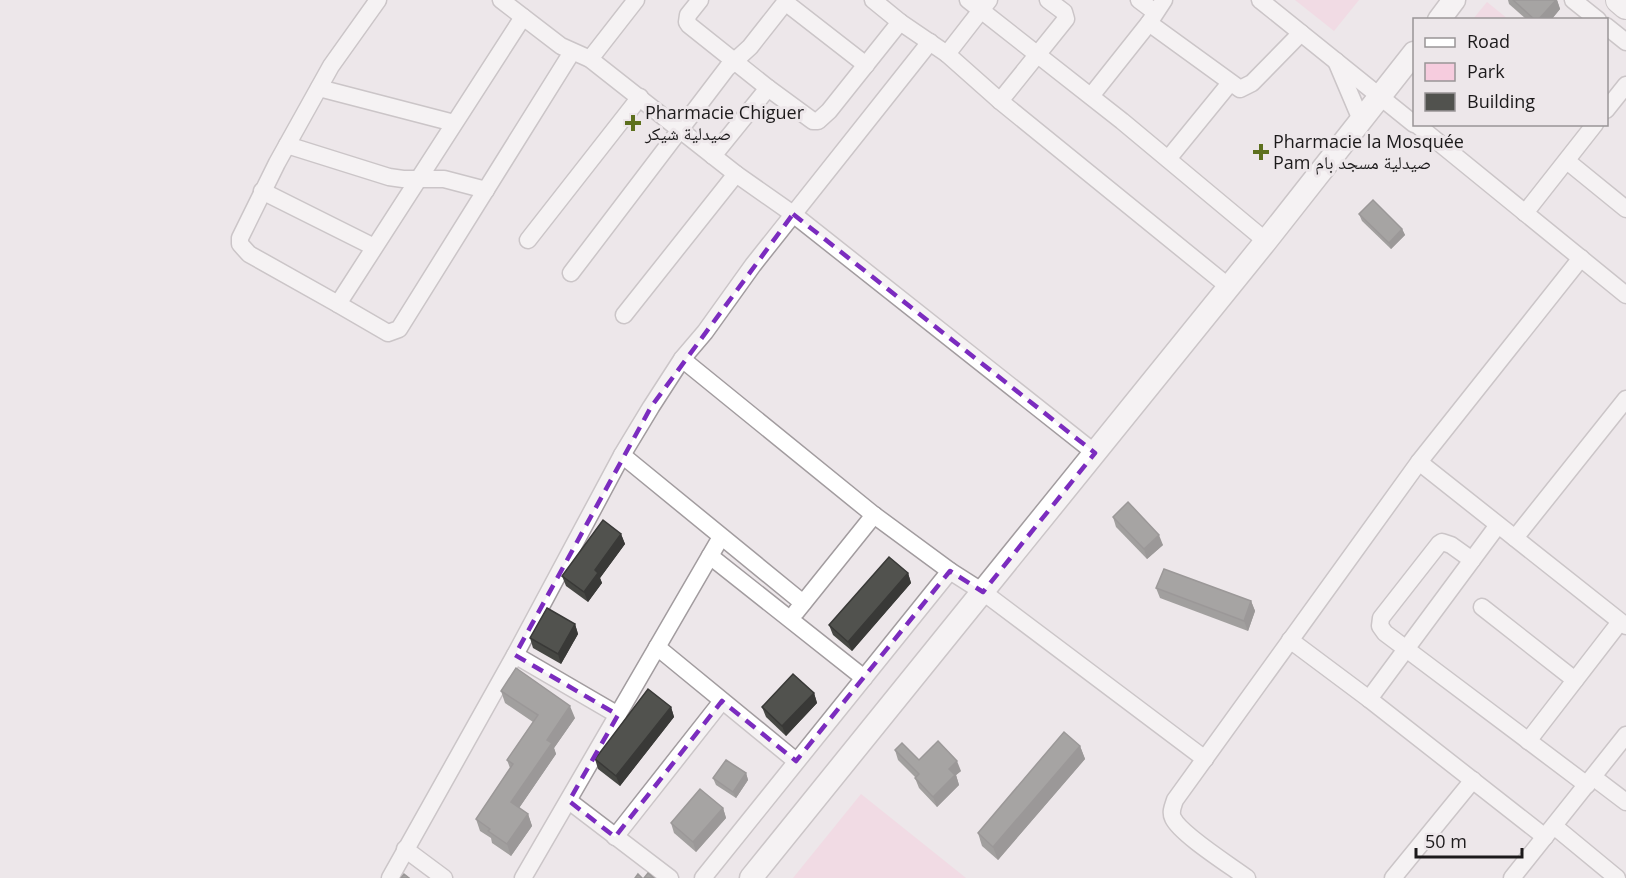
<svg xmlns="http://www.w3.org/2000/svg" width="1626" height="878" font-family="'Open Sans','Noto Naskh Arabic',sans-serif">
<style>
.green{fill:#f6ccde}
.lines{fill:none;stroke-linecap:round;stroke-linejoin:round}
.street-casing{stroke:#a29c9f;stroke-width:19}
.secondary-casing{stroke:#a29c9f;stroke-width:25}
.primary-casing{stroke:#a29c9f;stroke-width:28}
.street{stroke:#fff;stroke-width:16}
.secondary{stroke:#fff;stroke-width:22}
.primary{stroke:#fff;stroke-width:26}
.wall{fill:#464743}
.shaded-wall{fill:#393937}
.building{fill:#51524e;stroke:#393937;stroke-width:1.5}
.marked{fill:none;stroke:#7b2cbf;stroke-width:4.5;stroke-dasharray:12 8;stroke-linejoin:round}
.poi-dot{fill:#5d701e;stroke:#ede7ea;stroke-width:2}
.labels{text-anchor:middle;stroke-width:6;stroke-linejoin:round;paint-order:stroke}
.poi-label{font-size:18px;fill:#1c1a1b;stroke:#ede7ea;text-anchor:start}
</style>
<rect width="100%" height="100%" fill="#ede7ea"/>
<g class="green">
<path d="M1295,0H1359L1334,31Z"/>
<path d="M1487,2L1508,19H1473Z"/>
<path d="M861,794L966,878H793Z"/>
</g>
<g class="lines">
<g class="street-casing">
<g id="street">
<path d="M378,0L331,66L277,163L240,238V244L249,254L338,304L523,17"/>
<path d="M501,0L561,46L590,59L736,174L793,214L1095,453"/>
<path d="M700,0L688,15L687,22L689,25L768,88L813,121H818L829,111L900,22"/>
<path d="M873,0L900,22L947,54L1000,101L1229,287"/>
<path d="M968,0L1122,121L1266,241"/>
<path d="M1139,0L1155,12"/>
<path d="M1260,0L1414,124"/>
<path d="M1573,0L1598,20"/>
<path d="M785,2L866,65"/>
<path d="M1149,23L1240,89L1252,83L1301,33"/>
<path d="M1606,26L1626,42"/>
<path d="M947,54L989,0"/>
<path d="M590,59L636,0"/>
<path d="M1336,61L1361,120"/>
<path d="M319,88L454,123"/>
<path d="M1091,96L1149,23L1164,0"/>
<path d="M1000,101L1066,19L1064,12L1048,0"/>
<path d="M1606,110L1626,85"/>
<path d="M1416,124L1626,295"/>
<path d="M287,145L389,177L403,179H444L486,190"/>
<path d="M713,156L768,88"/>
<path d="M1168,159L1230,83"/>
<path d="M1567,161L1626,209"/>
<path d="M262,191L374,247"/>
<path d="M1525,213L1595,124"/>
<path d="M528,240L640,97"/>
<path d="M571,273L727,68L750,47L787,0"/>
<path d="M338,304L388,333L399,329L572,52"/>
<path d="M624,315L736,174"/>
<path d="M682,359L874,515L950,571L983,592L1205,759"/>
<path d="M622,455L803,603"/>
<path d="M1419,462L1626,626"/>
<path d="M1515,538L1626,399"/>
<path d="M710,556L864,678"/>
<path d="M1472,560L1451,545L1442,542L1439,544L1381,618L1380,626L1385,633L1587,785"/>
<path d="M1482,607L1575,680"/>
<path d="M796,612L874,515"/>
<path d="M1290,640L1369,699L1545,837"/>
<path d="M657,647L796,761"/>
<path d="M515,655L618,715"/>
<path d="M1369,699L1498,525"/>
<path d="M1528,741L1620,622"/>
<path d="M1593,777L1626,802"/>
<path d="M569,801L670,878"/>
<path d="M1554,826L1617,878"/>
<path d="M615,837L722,701"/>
<path d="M405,849L444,878"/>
<path d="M390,878L515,655L622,455L651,407L682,359L705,332L753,265L930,42"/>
<path d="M523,878L721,537"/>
<path d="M703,878L950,571"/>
<path d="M1247,878C1231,866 1180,834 1173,818C1170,812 1173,806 1175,800L1419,462L1581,258"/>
<path d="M1393,878L1473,780"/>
<path d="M1512,878L1626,735"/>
</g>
</g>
<g class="secondary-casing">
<g id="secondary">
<path d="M1439,20L1454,0"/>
<path d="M751,878L1266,241L1414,53"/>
</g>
</g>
<g class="primary-casing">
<path id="primary" d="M1619,0L1626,6"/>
</g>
<use href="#street" class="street"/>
<use href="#secondary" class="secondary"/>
<use href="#primary" class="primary"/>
</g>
<g class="wall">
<path d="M1508,0H1557L1560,9L1551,20H1527L1509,4Z"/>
<path d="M1359,214L1402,229L1405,235L1391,249L1362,221Z"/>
<path d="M1113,517L1163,545L1147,559L1116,527Z"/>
<path d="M621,534L625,544L600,578L602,583L588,602L566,586L562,576Z"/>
<path d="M908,573L911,583L852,651L833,635L829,625Z"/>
<path d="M1156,588L1251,601L1255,611L1248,631L1160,598Z"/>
<path d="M575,624L578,634L561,664L533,648L530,638Z"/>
<path d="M501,691L575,718L554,748L556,754L519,808L528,814L532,826L511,856L492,843L491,838L480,831L476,819L510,768L507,760L533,722L505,703Z"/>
<path d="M814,693L817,703L786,736L766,717L762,707Z"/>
<path d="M671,707L674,717L620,786L598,769L595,759Z"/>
<path d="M1080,746L1085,759L998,860L982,846L978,833Z"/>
<path d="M895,750L919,760L961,771L956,775L959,785L937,807L919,788L915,778H916L898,760Z"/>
<path d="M746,773L748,780L736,798L716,785L713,778Z"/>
<path d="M723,808L726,818L696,852L674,833L671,823Z"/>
</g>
<g class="shaded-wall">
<path d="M1556,0H1557L1560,9L1551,20H1538Z"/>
<path d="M1402,229L1405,235L1391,249L1389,243Z"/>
<path d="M621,534L625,544L600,578L602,583L588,602L584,592L595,570Z"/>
<path d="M1159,535L1163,545L1147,559L1144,549Z"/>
<path d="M908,573L911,583L852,651L848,642Z"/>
<path d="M1251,601L1255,611L1248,631L1244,621Z"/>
<path d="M575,624L578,634L561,664L558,654Z"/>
<path d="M814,693L817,703L786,736L782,726Z"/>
<path d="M570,706L575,718L554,748L556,754L515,814L511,802L547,740Z"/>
<path d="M671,707L674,717L620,786L616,776Z"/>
<path d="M1080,746L1085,759L998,860L993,847Z"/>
<path d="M957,761L961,771L956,775L959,785L937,807L933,797L949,769Z"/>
<path d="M746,773L748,780L736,798L733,792Z"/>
<path d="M723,808L726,818L696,852L693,842Z"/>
<path d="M528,814L532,826L511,856L507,844Z"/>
</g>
<g class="building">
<path d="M1513,0H1556L1538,20H1535Z"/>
<path d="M1373,200L1402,229L1389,243L1359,214Z"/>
<path d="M1128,502L1159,535L1144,549L1113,517Z"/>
<path d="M603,520L621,534L595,570L598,573L584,592L562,576Z"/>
<path d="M889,557L908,573L848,642L829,625Z"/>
<path d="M1164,569L1251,601L1244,621L1156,588Z"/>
<path d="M547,608L575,624L558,654L530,638Z"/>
<path d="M516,668L570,706L547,740L552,743L511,802L528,814L507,844L488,831L490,829L476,819L513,764L507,760L538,715L501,691Z"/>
<path d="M793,674L814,693L782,726L762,707Z"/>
<path d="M648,689L671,707L616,776L595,759Z"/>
<path d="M1064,732L1080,746L993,847L978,833Z"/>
<path d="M938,741L957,761L949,769L955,775L933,797L915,778L919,774L895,750L902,743L919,760Z"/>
<path d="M726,760L746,773L733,792L713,778Z"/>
<path d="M700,789L723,808L693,842L671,823Z"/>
<path d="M648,873L654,878H644Z"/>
<path d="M404,874L409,878H401Z"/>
<path d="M638,874L642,878H635Z"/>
</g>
<path d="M0 0H1626V878H0ZM793,214L1095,453L983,592L950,571L796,761L722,701L615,837L569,801L618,715L515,655L651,407Z" fill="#ede7ea" fill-opacity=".55" fill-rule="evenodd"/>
<path class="marked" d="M793,214L1095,453L983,592L950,571L796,761L722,701L615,837L569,801L618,715L515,655L651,407Z"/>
<g class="poi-dot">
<path d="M630 114h6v6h6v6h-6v6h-6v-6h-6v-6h6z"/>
<path d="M1258 143h6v6h6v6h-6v6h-6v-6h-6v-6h6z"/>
</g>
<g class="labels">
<g class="poi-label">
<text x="645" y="119">Pharmacie Chiguer<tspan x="645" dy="21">صيدلية شيكر</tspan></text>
<text x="1273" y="148">Pharmacie la Mosquée<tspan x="1273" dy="21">Pam صيدلية مسجد بام</tspan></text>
</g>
</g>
<rect x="1413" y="18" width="195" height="108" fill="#ede7ea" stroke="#999597" stroke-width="1.5"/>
<rect x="1425" y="38" width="30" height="9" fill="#ffffff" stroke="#999597" stroke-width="1.5"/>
<text x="1467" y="48" font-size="18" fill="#1c1a1b">Road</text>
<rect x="1425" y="63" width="30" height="18" fill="#f6ccde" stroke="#999597" stroke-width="1.5"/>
<text x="1467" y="78" font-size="18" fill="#1c1a1b">Park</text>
<rect x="1425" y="93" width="30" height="18" fill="#51524e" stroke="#999597" stroke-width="1.5"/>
<text x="1467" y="108" font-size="18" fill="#1c1a1b">Building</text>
<path d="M1416 848v9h106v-9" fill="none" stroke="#1c1a1b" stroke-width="3"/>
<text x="1425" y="848" font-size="18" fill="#1c1a1b" stroke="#ede7ea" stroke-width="4.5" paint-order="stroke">50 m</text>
</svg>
